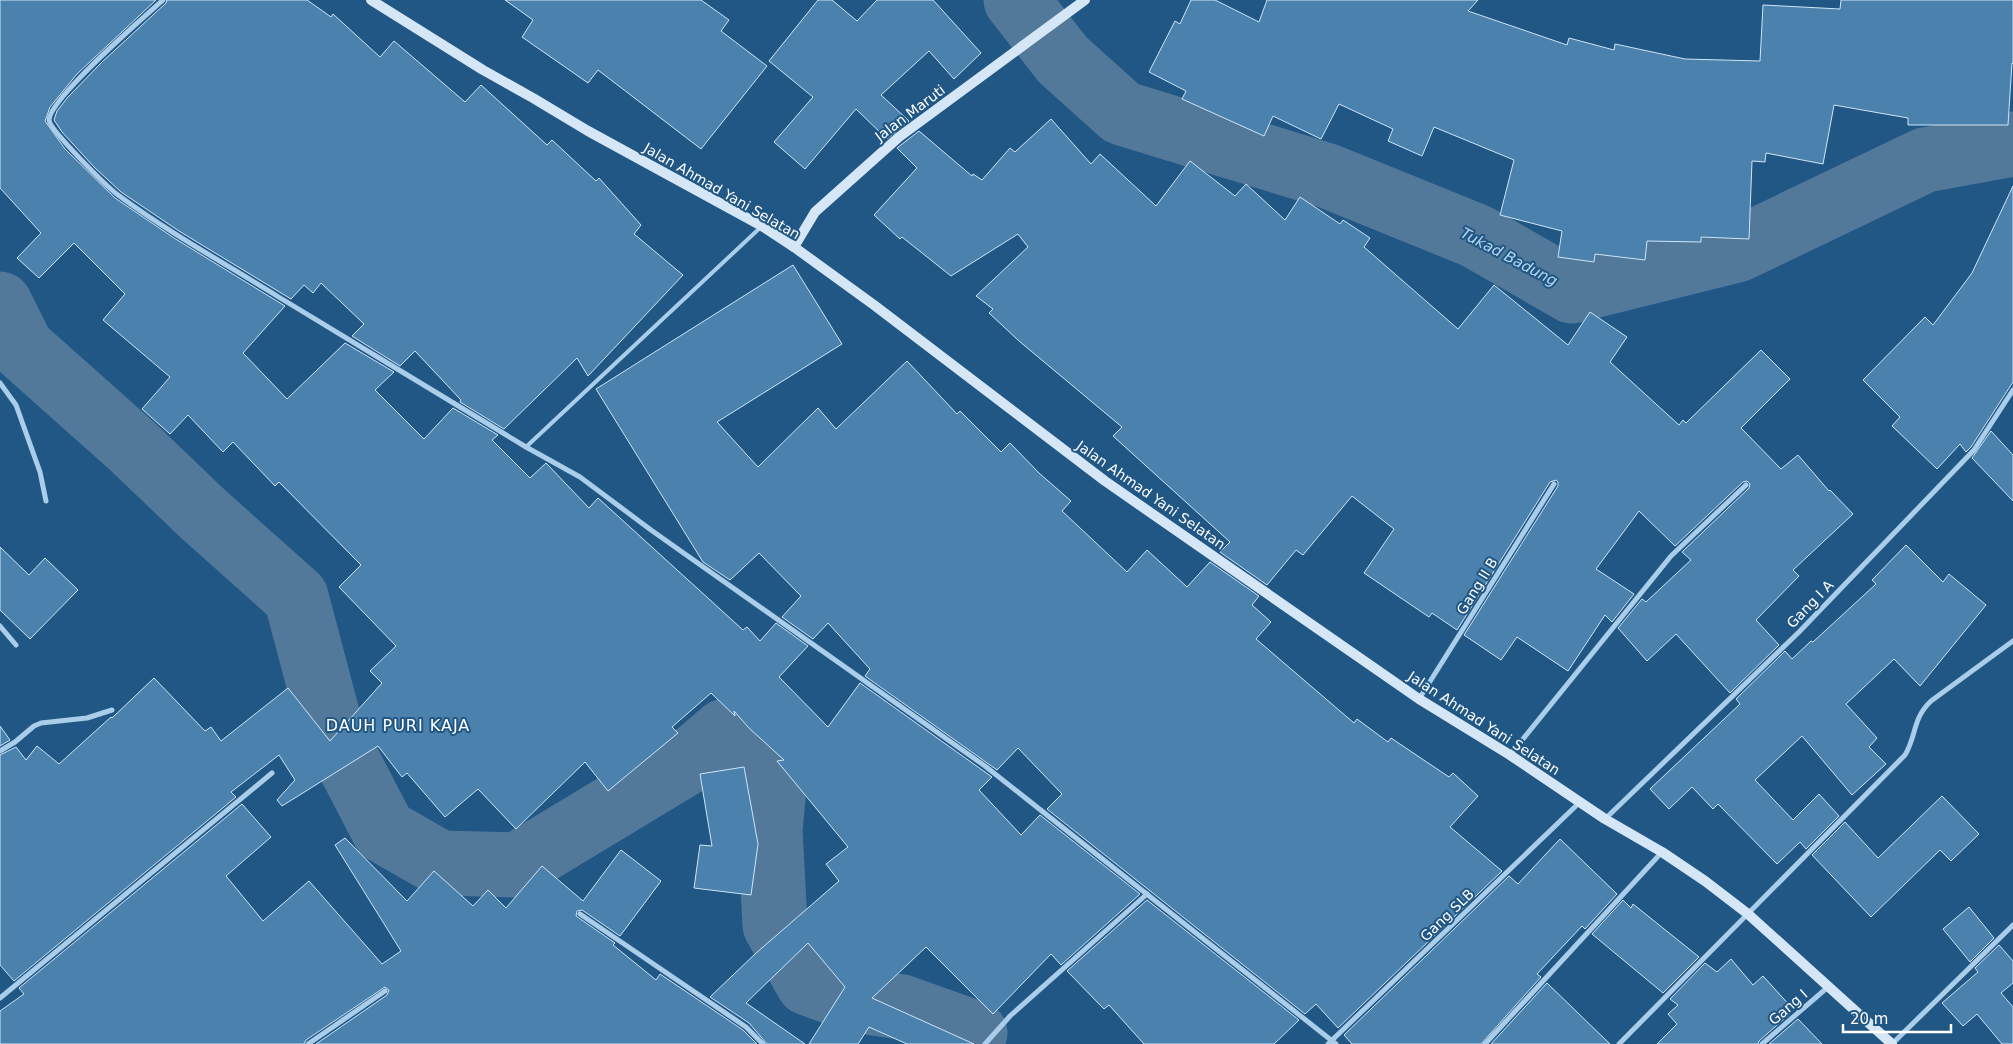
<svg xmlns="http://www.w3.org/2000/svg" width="2013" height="1044" font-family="'DejaVu Sans',sans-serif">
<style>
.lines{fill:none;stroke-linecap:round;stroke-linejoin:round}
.river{stroke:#53799a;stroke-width:65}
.building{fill:#4a81ad;stroke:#cee5f7}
.lane{stroke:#aacde9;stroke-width:4}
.street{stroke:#aacde9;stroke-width:5}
.secondary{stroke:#d5e7f7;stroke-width:10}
.labels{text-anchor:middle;stroke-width:4;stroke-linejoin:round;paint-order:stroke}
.street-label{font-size:14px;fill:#fff;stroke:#215785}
.water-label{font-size:15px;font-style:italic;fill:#b5d7f0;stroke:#215785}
.quarter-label{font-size:16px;letter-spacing:1px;fill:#fff;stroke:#215785}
</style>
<rect width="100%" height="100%" fill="#215785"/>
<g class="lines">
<g class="river">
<path d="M1016,0L1063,60L1122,113L1328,176L1476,236L1572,291L1737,250L1925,160L2013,144"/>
<path d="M0,304L22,348L132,446L202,513L296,597L331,729L384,831L440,863L517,865L691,760L725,731L760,751L773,799L770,829L775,925L808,983L854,1000L902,1007L975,1033"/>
</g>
</g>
<g class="building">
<path d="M0,0H156L77,74L50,107L45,121L65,149L115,198L174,238L285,306L243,353L287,399L345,343L394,372L375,390L424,439L453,408L498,435L492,440L530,478L546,463L589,508L598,498L743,630L747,627L760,641L776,623L808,646L779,677L828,727L860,683L992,777L979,790L1021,835L1040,815L1140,894L1061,965L1051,954L993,1014L926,947L872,998L974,1044H907L869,1027L858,1044H809L845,987L808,943L746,1003L805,1044H767L749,1023L710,997L755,954L839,881L826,864L848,847L777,761L784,760L749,728L734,711L735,716L711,693L672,727L678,733L608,791L585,762L516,829L478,789L445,817L407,773L402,777L378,746L282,806L277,800L295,780L279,755L231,792L236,797L14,981L0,965V755L16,747L26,760L37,746L59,764L111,717L112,718L154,678L205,731L211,727L221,741L288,688L330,741L382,683L370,671L396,646L339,587L361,565L279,482L275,486L233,442L223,452L188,415L170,434L142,409L170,377L103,320L125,294L74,243L39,278L17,258L41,233L0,188Z"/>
<path d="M167,0H307L331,17L333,14L380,57L394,41L465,102L481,85L547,145L552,140L596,181L599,178L641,225L634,234L683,275L588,376L577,358L504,429L460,402L461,400L415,351L400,366L352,336L364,324L321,283L313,293L304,285L291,299L179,231L121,192L94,167L62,132L54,120L57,111L68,97L102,62L166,3Z"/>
<path d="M505,0H701L729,20L721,31L767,66L701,149L598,70L588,83L522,37L533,20Z"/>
<path d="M818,0H832L857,21L877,0H933L981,53L954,79L929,51L881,95L909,121L887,139L856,109L805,169L774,142L813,97L769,61Z"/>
<path d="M1191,0H1215L1259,22L1267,0H1478L1468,11L1567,45L1569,38L1614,50L1615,44L1685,59L1760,61L1763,5L1840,9L1841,0H2013V64L2012,63L2008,125H1908V118L1834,105L1823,164L1766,153L1765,162L1752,161L1749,239L1701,237V242L1647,241L1645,260L1595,254L1594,262L1558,257L1562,231L1500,215L1514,160L1434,127L1422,156L1388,141L1393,129L1339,104L1321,139L1273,116L1264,136L1182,99L1186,91L1149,72L1175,21L1180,24Z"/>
<path d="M1051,119L1091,164L1100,154L1156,206L1190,161L1235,196L1246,184L1285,220L1300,197L1340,224L1343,220L1370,238L1364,247L1458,329L1494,285L1568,345L1590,312L1627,337L1610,362L1679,425L1683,420L1686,423L1761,350L1790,379L1741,428L1781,469L1798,455L1829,491L1830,490L1853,514L1793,570L1799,576L1756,620L1779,645L1730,693L1676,634L1647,661L1618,628L1642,599L1646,602L1691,560L1682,552L1749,488L1750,484L1747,481L1743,482L1675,546L1639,511L1596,569L1634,594L1612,622L1605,615L1568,671L1517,637L1501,660L1464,635L1558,486V482L1556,480L1550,482L1457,630L1432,613L1429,617L1364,573L1394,529L1352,496L1303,555L1296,550L1267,585L1220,552L1230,542L1113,436L1122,427L1019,341L989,313L993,309L976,296L1028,247L1018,234L951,276L902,237L900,239L874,215L917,168L897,148L919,131L972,176L973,174L982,180L1010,148L1015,152Z"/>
<path d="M2013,186V382L1971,447L1966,452L1960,444L1937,469L1892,426L1900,417L1863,380L1925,317L1933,325L1972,273Z"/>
<path d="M793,265L842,344L717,422L758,467L818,408L836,429L907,361L957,414L960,411L1001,452L1010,443L1039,473L1071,501L1062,511L1127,572L1147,550L1187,587L1210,562L1259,596L1252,605L1271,622L1256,639L1354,723L1357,719L1388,742L1391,738L1449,777L1453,773L1478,796L1450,827L1502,871L1338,1028L1316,1004L1305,1014L1047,809L1062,794L1018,748L997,770L865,676L870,669L828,623L813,639L782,617L801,596L759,553L730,580L703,562L596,389Z"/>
<path d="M1991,431L2013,455V501L1972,458Z"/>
<path d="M1906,545L1943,582L1949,574L1986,605L1920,686L1894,659L1846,704L1877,738L1869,747L1886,764L1852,795L1802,736L1755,780L1793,820L1819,794L1839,816L1806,849L1800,842L1777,864L1718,804L1713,809L1692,787L1669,809L1650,789L1740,704L1736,699L1785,651L1792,659L1811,641L1813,642L1876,584L1872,580Z"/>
<path d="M0,547L29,575L45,558L78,590L30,639L0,610Z"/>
<path d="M0,726L10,740L0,746Z"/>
<path d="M744,767L758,844L751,895L694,888L700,845L712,846L700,774Z"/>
<path d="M1942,796L1979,834L1951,861L1940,850L1871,917L1812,855L1845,822L1878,858Z"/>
<path d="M242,804L271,837L226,876L263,921L309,881L382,964L401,951L335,845L345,838L407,901L434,871L473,906L488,890L506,908L542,866L583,901L621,850L661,881L620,936L582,910L577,911L576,916L615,943L613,945L656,980L660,974L743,1030L757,1044H316L387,995L389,990L385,987L306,1040L304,1044H0V1011L24,994L19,988Z"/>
<path d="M1560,839L1617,894L1585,929L1582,926L1537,974L1541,977L1481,1044H1352L1344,1035L1509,876L1518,884Z"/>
<path d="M1147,900L1299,1020L1274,1044H1144L1109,1005L1104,1009L1067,971Z"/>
<path d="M1623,900L1631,908L1633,904L1699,957L1663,993L1592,934Z"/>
<path d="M1969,907L1994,938L1970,962L1943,929Z"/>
<path d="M1999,945L2013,961V983L2001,993L2013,1007V1044H2002L1977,1014L1963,1026L1942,1003L1978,972L1975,968Z"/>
<path d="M1731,959L1753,985L1763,976L1792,1008L1789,1010L1792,1012L1759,1041L1758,1044H1657L1677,1024L1668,1014L1678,1005L1670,999L1705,963L1717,972Z"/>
<path d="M1547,983L1610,1044H1491Z"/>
<path d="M1798,1019L1822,1044H1769Z"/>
</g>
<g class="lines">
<path class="lane" d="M526,447L762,226"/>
<g class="street">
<path d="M163,0C143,18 50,98 49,120C49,129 107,187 118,195C168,232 224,263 277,296C360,346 443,397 526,447L580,477L651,530L985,766L1336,1044"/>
<path d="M0,383L16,405L40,472L46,501"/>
<path d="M0,626L16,645"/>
<path d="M1419,699L1554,484"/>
<path d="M0,751L15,742L34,726L41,723L87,718L112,710"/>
<path d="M1510,755L1671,556L1746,485"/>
<path d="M1605,819L1799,632L1974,450L2013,390"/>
<path d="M580,914L746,1027L763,1044"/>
<path d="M0,998L272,773"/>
<path d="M308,1044L385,991"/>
<path d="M985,1044L1010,1016L1147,894"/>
<path d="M1328,1044L1580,802"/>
<path d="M1485,1044L1662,852"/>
<path d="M1619,1044L1905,755C1917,735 1912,719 1931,701L2013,641"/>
<path d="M1762,1044L1828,987"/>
<path d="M1892,1044L2013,925"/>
</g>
<g class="secondary">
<path d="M371,0L483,70L533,98L588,131L762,226L794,247L874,305L1105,481L1419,699L1510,755L1605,819L1662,852L1705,881L1748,914L1892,1044"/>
<path d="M794,247L815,212L899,137L1085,0"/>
</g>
</g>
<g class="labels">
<g class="street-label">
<text transform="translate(910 113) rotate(-37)" y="5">Jalan Maruti</text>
<text transform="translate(722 191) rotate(30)" y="5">Jalan Ahmad Yani Selatan</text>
<text transform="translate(1151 495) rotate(35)" y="5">Jalan Ahmad Yani Selatan</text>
<text transform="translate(1477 586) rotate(-58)" y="5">Gang II B</text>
<text transform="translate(1810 604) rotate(-46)" y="5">Gang I A</text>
<text transform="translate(1484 723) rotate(33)" y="5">Jalan Ahmad Yani Selatan</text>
<text transform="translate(1447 915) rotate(-44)" y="5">Gang SLB</text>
<text transform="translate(1788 1007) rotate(-41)" y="5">Gang I</text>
</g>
<g class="water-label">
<text transform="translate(1509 257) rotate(28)" y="5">Tukad Badung</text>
</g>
<g class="quarter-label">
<text x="398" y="731">DAUH PURI KAJA</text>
</g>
</g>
<path d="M1843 1024v8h108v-8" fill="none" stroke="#ffffff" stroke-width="2.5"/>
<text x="1850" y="1024" font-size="15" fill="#ffffff" stroke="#215785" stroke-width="4" paint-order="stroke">20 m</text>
</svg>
